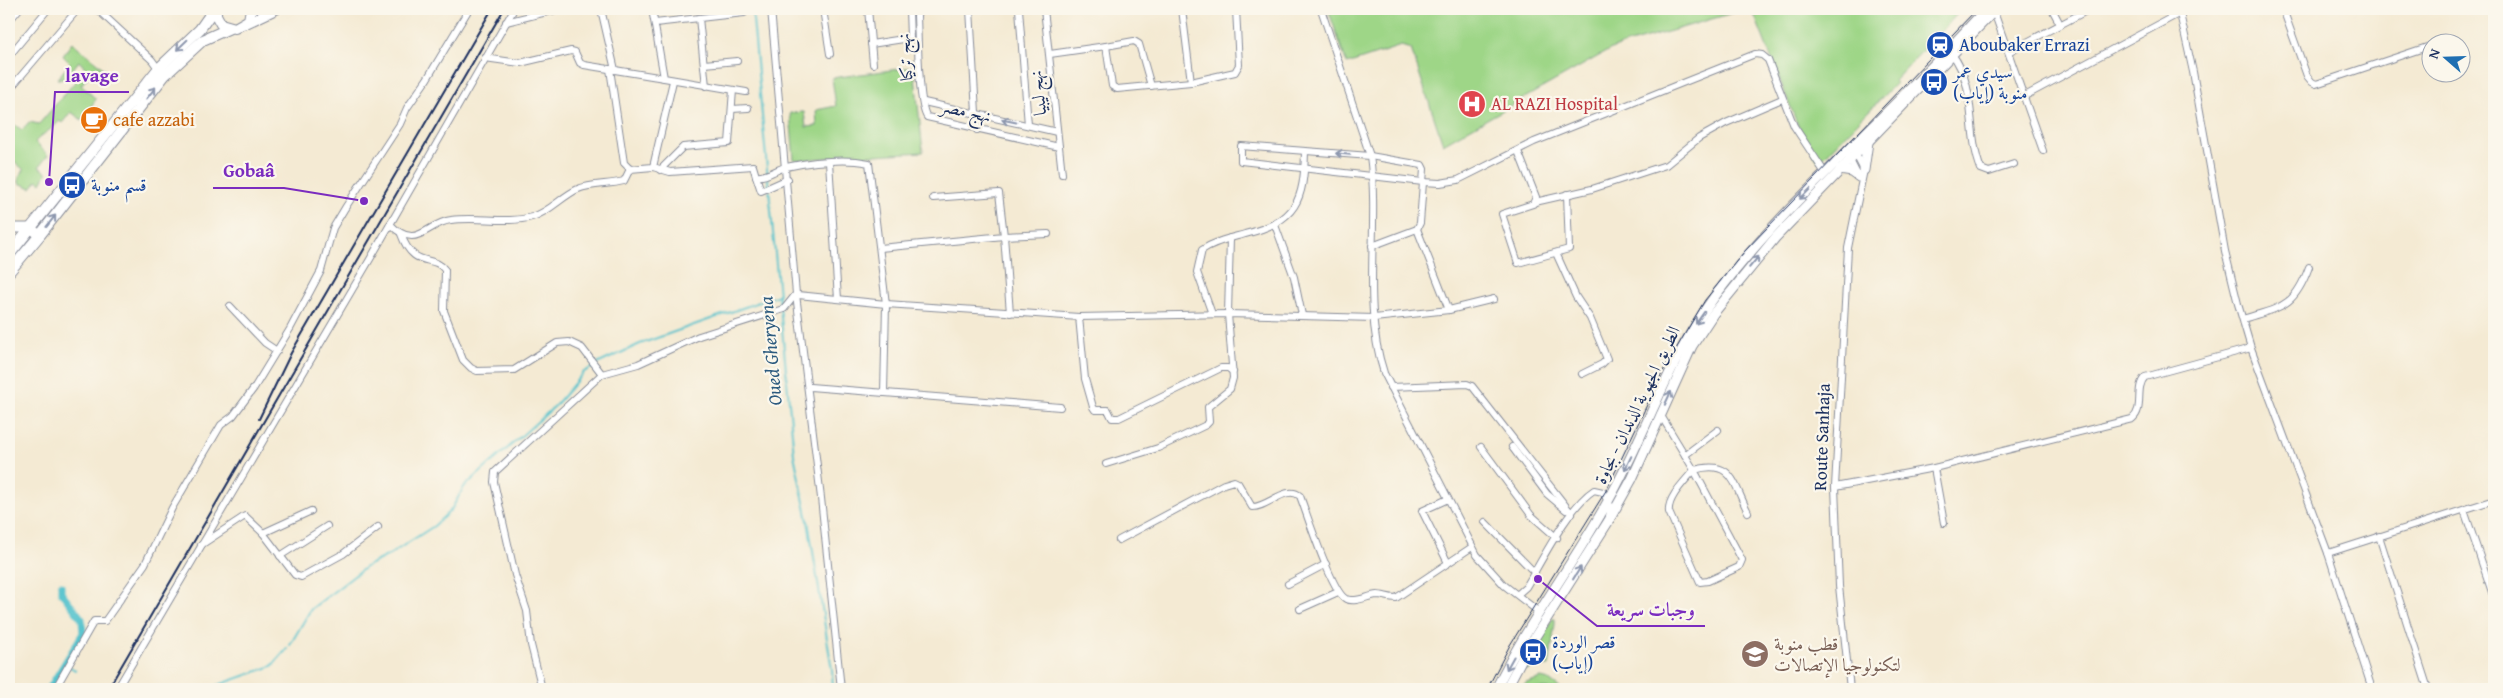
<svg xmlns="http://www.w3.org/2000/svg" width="2503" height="698" font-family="'Gentium Book Plus',Amiri,serif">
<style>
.green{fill:#9ed687;stroke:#5c8272}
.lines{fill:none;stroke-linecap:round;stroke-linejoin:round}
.stream{stroke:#56c3cd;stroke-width:2}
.canal{stroke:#56c3cd;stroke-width:7}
.street-casing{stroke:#888c98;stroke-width:8}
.secondary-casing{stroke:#888c98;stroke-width:11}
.primary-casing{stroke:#888c98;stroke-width:12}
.street{stroke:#fff;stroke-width:6}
.secondary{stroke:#fff;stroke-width:9}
.primary{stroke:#fff;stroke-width:10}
.tram{stroke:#1b2f5e;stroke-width:1}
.rail{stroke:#1b2f5e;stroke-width:2}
.oneway{stroke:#8d97ae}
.labels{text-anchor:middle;stroke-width:4.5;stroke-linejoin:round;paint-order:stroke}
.transit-label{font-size:18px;fill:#164399;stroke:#fbf7ec;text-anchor:start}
.street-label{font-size:18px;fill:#1b2f5e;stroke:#fbf7ec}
.health-label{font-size:18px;fill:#be3a42;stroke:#fbf7ec;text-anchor:start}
.food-label{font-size:18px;fill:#c56008;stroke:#fbf7ec;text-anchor:start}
.education-label{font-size:18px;fill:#785e54;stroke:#fbf7ec;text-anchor:start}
.water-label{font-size:19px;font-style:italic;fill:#2d5b7f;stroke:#fbf7ec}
.leader{fill:none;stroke:#7b2cbf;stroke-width:2}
.callout-dot{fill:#7b2cbf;stroke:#fbf7ec;stroke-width:2}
.callout-label{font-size:19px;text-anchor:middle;font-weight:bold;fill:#7b2cbf;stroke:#fbf7ec;stroke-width:4.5;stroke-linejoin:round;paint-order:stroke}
</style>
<rect width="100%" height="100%" fill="#fbf7ec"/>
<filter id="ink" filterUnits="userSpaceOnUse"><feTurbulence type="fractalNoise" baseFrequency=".02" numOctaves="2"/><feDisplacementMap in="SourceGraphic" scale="10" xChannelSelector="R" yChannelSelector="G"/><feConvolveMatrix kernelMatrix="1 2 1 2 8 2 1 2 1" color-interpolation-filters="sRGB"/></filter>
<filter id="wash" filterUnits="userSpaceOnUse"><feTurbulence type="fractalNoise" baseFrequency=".0096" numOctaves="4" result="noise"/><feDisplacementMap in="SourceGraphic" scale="20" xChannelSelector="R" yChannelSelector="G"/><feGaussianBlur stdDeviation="1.12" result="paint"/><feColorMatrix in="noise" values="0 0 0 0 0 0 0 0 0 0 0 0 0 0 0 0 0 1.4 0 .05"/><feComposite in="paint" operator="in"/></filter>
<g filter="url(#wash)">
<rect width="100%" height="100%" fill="#f4ead3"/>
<g class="green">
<path d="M1328,9H1746L1613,48L1443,144L1411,49L1401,46L1347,64Z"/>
<path d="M1752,9H1962L1894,81L1896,83L1819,162L1798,126Z"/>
<path d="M72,42L109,73L100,81L91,73L81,85L96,99L82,120L71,112L62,123L59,121C52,130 43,133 35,142L48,155L39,167L47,173L41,183L37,180L31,188L19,183V177L24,170L13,160L9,165V121L22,130L29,122L39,124L86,69L79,61L65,79H57L70,63L63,56Z"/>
<path d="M914,67L923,152L794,160L790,113L804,112L806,127L817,126L816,110L836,106L832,78Z"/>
<path d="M1552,619H1555V624L1549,666H1537L1526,670L1525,668Z"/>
<path d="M1541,678L1549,680L1561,689H1521L1526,683Z"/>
</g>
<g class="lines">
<g class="stream">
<path d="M752,9L794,455L808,521L832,670L833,689"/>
<path d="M597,364L640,344L779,295"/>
<path d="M290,645L311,609L367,566L389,555L434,526L451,510L464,487L555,406L584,372L593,367"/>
<path d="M65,664L75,670"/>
<path d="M207,689L272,666L287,649"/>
</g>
<path class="canal" d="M49,689L83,633L82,619L61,592V585"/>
</g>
</g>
<g filter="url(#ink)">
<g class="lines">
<g class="street-casing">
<g id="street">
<path d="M97,9L152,60L160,71"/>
<path d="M573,9H575"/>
<path d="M601,9L615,70"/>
<path d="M652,9L664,78L746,92"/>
<path d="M771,9L796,294L821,498L841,689"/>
<path d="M823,9L830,54"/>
<path d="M868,9L873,64"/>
<path d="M924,9L918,10L917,16C918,35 918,105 927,117L1059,147"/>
<path d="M970,9L977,130"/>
<path d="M1019,9L1028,125"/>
<path d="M1044,9L1062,174"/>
<path d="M1182,9L1191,82"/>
<path d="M1321,9L1370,156C1380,227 1361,303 1384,373L1477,555L1504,585L1539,612"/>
<path d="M1993,9L2043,151"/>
<path d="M2052,9L2060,24"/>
<path d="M2179,9L2193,72L2225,251L2238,304L2251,348L2328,553L2372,689"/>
<path d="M2283,9L2307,76L2312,82L2316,84L2430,46"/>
<path d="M699,18L706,86"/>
<path d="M9,21L19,9"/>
<path d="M506,22L559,9"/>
<path d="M655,23L744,13"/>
<path d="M871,44L910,38L909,9"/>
<path d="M1106,46L1134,41L1139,44L1151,86"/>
<path d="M2010,51L2090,9"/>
<path d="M1050,54L1106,46L1112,86L1117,89L1191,82L1235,72L1239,65L1236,9"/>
<path d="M1952,54C1978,88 1966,132 1981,169L1989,172L2014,164"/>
<path d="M9,56L48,9"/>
<path d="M485,58L520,63L571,51L575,52L580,63L584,65L664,78"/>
<path d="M704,64L737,61"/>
<path d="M610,69L624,163L630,169L653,167"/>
<path d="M673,81L653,167L670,172L753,166L756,176C766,178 776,169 786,167C811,162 844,158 869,163L886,304L798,295"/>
<path d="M9,90L78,9"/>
<path d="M2025,96L2180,13"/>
<path d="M924,102L1057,132"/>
<path d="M732,109L748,108"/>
<path d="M1518,151L1536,197L1533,204L1502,214L1518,263L1569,249L1567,194"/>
<path d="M1848,156L1858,176"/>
<path d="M829,162L838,299"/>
<path d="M660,170L683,147L729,143L733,90"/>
<path d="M756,176L761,191L788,179"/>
<path d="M1535,202L1592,189L1666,165L1699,138L1726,123L1782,99"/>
<path d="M390,224C417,252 426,223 451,220C478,216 506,224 532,217C550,212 562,196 578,189C592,183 609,185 624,181L630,169"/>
<path d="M1275,225L1294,277L1302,315"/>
<path d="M1417,229L1449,310"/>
<path d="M401,234C414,271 433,253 445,270L444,311L463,360L471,368L477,371L514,370L557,343L569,342L582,348L602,374"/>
<path d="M1372,246L1417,229L1420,223L1424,169L1422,165L1370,156L1241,146V161L1423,182L1440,183L1458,180L1534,142L1755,54L1762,55L1768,60L1794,126L1825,173"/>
<path d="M880,248L1004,236L999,193L933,198"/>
<path d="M1556,253L1576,297L1590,318L1607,359L1602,364L1582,374"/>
<path d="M230,306L265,343L277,351"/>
<path d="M1010,313L1004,236L1048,234"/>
<path d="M1212,314L1197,272L1202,250C1215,241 1231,238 1245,234C1297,221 1304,201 1305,151"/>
<path d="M1079,317L1085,379L1093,407L1095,410H1108L1112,418H1119L1221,368H1228L1233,372"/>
<path d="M2243,319C2281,307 2294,308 2309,267"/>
<path d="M810,387L1060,407"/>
<path d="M1391,387L1467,384L1472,386L1572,514"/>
<path d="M884,393L886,304L1079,317L1228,314L1374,318L1449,310L1494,299"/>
<path d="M1660,414L1694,470L1742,560L1739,567L1708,581L1700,582L1669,512C1667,498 1685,481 1694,470C1733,459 1733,483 1748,512"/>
<path d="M1481,447L1531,515L1557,538"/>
<path d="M1512,447L1547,494L1566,510"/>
<path d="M1685,455L1718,430"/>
<path d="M1106,464L1158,448L1206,425L1209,422L1208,407L1230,389L1233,378L1228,314L1230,238"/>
<path d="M1934,468L1944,523"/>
<path d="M1835,487L1934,468L2132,419C2145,409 2134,388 2145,377L2251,348"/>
<path d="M1448,499L1422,511L1448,563"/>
<path d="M2464,510L2494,598"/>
<path d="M1485,522L1535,573"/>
<path d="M263,533L311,511"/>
<path d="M2379,536L2428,689"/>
<path d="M1119,540L1224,484L1234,481L1238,483L1252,507C1267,508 1287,484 1300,496C1307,514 1332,593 1346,599C1356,603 1367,596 1377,595C1383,595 1389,598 1396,598L1472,547"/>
<path d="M201,545L245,516L263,533L295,575L301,577L343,554L378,527"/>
<path d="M2328,553L2494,500"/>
<path d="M280,556L327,526"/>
<path d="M1288,584L1326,564"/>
<path d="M1518,594L1526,587C1542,560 1569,506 1594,490L1603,492L1611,507L1609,516"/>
<path d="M1300,609L1338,592"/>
<path d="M55,689L94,621H105L145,564L172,508L221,425L233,416L254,388L290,329L321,271L333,228L345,208L400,124L407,108L427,79L469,9"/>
<path d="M117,689L369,261L514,9"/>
<path d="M542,689L531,645L527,611L515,575L494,482L495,472L602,374L638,364L699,336L784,309L796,294"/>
<path d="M1850,689L1839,586L1835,487L1848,248L1864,170L1854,151"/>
</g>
</g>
<g class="secondary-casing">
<g id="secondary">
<path d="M245,24L277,9"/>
<path d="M1840,170L1852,172L1859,177"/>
<path d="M1864,170L1868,142"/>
<path d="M9,228H30L40,235"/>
<path d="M1496,689C1527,624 1572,566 1607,503C1646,435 1668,359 1715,296C1772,220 1843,157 1910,89C1936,63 1961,36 1986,9"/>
<path d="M1506,689L1526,651L1608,522L1632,479L1692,346L1713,314L1775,238L1996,9"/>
</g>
</g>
<g class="primary-casing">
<g id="primary">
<path d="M216,9V15L221,24L235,28L249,20L251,9"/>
<path d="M9,255L158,69L200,29L214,9"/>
<path d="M9,272L40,235L165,75L203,40L230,28"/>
</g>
</g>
<use href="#street" class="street"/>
<use href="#secondary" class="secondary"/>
<use href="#primary" class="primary"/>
<path class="tram" d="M1487,689L1510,645L1607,489L1663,371L1705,300L1744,252L1977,9"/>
<g class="rail">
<path d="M259,419L291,353L492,9"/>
<path d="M108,689L504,9"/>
</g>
</g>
<defs><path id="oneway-shaft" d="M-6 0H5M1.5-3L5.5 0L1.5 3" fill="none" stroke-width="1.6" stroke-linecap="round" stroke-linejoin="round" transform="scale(1.25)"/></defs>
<g class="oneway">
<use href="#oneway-shaft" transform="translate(182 45) rotate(136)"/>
<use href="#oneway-shaft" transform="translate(151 93) rotate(-52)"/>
<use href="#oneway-shaft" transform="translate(1009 121) rotate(-168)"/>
<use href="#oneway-shaft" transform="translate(1343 154) rotate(-175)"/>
<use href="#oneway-shaft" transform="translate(1805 194) rotate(135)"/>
<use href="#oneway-shaft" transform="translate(51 221) rotate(-52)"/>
<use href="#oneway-shaft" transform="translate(1754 262) rotate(-50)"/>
<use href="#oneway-shaft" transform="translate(1700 318) rotate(125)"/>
<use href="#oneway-shaft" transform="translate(1668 398) rotate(-65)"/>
<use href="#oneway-shaft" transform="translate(1628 463) rotate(116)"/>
<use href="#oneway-shaft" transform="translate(1577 573) rotate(-58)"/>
<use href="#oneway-shaft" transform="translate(1510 663) rotate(119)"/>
</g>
</g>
<defs>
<g id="station-disc" transform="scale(1.4375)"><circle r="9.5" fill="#1a4fb4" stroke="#fbf7ec"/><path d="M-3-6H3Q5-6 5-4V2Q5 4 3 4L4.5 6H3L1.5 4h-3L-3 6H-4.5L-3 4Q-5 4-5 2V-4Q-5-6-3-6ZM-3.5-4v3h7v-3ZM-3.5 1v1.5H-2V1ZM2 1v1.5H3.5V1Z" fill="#fff"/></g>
<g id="bus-disc" transform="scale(1.4375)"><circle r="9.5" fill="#1a4fb4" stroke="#fbf7ec"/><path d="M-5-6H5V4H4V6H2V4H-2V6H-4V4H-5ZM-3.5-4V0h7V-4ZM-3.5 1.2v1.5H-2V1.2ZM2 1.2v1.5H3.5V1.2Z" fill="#fff"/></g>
<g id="hospital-disc" transform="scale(1.4375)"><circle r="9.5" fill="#e0444e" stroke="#fbf7ec"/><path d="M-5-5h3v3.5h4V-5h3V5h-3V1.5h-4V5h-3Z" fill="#fff"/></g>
<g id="cafe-disc" transform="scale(1.4375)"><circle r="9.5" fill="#e8710a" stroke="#fbf7ec"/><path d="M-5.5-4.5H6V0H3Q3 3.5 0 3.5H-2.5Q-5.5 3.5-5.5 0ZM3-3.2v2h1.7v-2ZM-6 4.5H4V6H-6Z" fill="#fff"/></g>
<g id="university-disc" transform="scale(1.4375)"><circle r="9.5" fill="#8d6e63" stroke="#fbf7ec"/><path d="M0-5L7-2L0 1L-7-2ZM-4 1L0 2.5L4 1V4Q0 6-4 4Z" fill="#fff"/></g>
</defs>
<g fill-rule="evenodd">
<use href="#station-disc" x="1940" y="45"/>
<use href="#bus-disc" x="1934" y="82"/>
<use href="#hospital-disc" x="1472" y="104"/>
<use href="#cafe-disc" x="94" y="120"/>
<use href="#bus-disc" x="72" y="185"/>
<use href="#bus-disc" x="1533" y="652"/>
<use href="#university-disc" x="1755" y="654"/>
</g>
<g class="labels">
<g class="transit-label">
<text x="1959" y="51">Aboubaker Errazi</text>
<text x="1953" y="78">سيدي عمر<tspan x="1953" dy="21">منوبة (إياب)</tspan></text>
<text x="91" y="191">قسم منوبة</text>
<text x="1552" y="648">قصر الوردة<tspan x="1552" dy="21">(إياب)</tspan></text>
</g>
<g class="street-label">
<text transform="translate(905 57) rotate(-94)" y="6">نهج تركيا</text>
<text transform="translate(1038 93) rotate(-96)" y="6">نهج ليبيا</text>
<text transform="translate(966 111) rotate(13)" y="6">نهج مصر</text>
<text transform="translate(1637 405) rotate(-64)" y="6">الطريق الجهوية الدندان - بجاوة</text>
<text transform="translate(1822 437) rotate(-88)" y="6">Route Sanhaja</text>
</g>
<g class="health-label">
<text x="1491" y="110">AL RAZI Hospital</text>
</g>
<g class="food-label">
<text x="113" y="126">cafe azzabi</text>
</g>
<g class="education-label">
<text x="1774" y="650">قطب منوبة<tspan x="1774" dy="21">لتكنولوجيا الإتصالات</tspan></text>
</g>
<g class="water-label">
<text transform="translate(770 351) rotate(-95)" y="7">Oued Gheryena</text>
</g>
</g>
<path class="leader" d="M49 182L55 92H129M364 201L284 188H213M1538 579L1597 626H1705"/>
<g class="callout-dot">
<circle cx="49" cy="182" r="5"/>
<circle cx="364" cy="201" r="5"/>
<circle cx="1538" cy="579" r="5"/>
</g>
<g class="callout-label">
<text x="92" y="82">lavage</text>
<text x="249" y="177">Gobaâ</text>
<text x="1651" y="616">وجبات سريعة</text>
</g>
<rect width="2503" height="698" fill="none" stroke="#fbf7ec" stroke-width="30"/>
<g transform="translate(2446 58) rotate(290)"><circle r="24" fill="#fbf7ec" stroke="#a1a7b3"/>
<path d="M0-4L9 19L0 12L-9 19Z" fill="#1f6fb2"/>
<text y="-8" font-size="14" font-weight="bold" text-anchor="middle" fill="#1b2f5e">N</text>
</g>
</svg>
